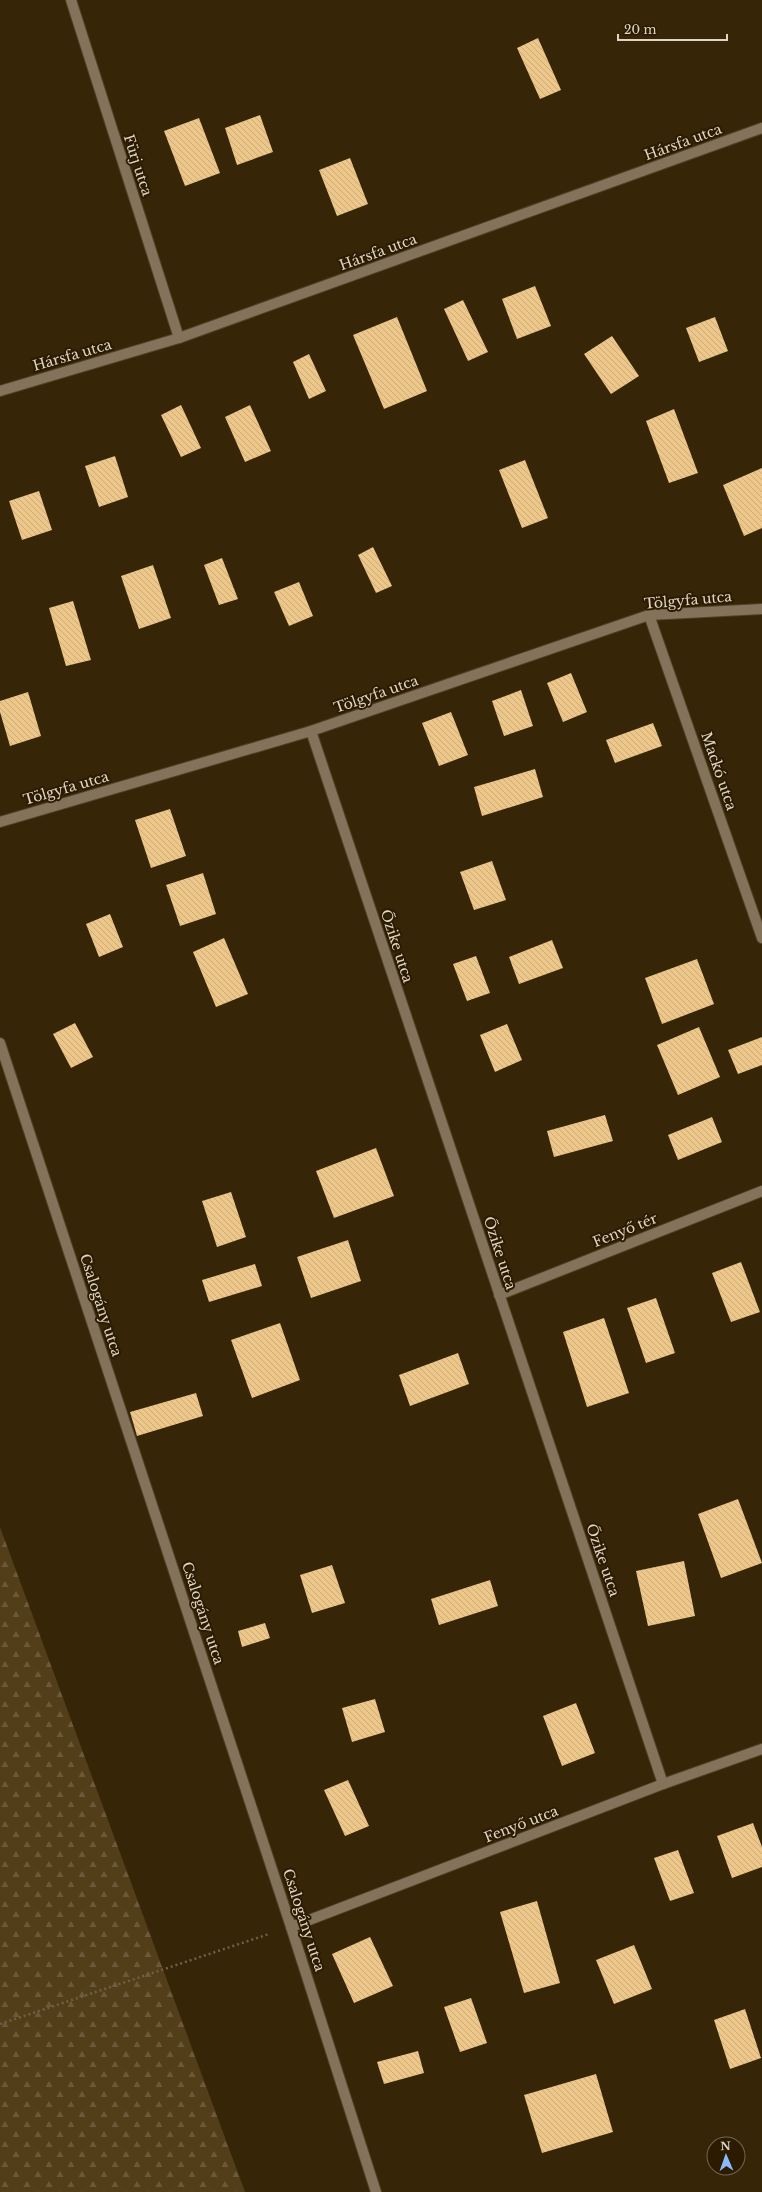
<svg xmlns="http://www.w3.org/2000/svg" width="762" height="2192" font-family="'Libre Baskerville',serif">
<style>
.forest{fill:url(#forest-firs)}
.building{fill:url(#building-back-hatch)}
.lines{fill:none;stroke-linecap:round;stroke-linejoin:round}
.minor-casing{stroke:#514125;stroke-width:12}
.path{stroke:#6f6047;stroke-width:2.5;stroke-dasharray:2 3;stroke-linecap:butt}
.minor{stroke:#83735b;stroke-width:10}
.labels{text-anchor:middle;stroke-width:4;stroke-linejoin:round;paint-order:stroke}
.street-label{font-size:14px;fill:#e0d5c5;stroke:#2b1b00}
</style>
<defs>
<pattern id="forest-firs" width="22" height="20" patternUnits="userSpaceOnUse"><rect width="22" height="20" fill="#533e1a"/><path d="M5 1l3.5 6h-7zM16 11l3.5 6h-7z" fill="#6b593a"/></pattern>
<pattern id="building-back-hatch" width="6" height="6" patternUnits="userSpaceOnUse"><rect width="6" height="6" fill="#edc68a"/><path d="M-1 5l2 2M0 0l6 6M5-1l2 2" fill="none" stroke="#cbab7a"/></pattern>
</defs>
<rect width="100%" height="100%" fill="#362507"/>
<path class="forest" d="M0,1527L245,2192H0Z"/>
<g class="building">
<path d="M538,38L561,90L540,99L517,48Z"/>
<path d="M260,115L273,152L237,165L225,128Z"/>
<path d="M199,118L220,173L185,186L164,131Z"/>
<path d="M350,158L368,204L337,216L319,170Z"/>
<path d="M535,286L551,326L517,339L502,299Z"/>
<path d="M463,300L488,352L468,361L444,309Z"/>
<path d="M397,317L427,391L384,409L353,335Z"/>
<path d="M715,317L728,351L699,362L686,328Z"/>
<path d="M612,336L639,376L611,394L584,354Z"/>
<path d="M309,354L326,391L309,399L293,362Z"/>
<path d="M181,405L201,448L181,457L161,415Z"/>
<path d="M250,405L271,451L245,462L225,417Z"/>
<path d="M674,409L698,473L669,483L646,421Z"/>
<path d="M115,456L128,497L99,507L85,466Z"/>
<path d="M525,460L548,518L522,528L499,470Z"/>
<path d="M762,468V528L744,536L723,485Z"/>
<path d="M39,491L52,530L22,540L9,501Z"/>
<path d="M373,547L392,586L376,593L358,555Z"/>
<path d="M222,558L238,599L219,605L204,565Z"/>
<path d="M153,565L171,618L139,629L121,576Z"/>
<path d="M299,582L313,616L289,626L274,592Z"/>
<path d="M73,601L91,660L66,666L49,608Z"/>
<path d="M571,673L587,712L563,722L547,683Z"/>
<path d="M521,690L533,726L504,736L492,701Z"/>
<path d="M28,692L41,736L10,746L0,712V701Z"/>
<path d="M451,712L468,755L439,766L422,723Z"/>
<path d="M653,723L662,746L615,763L606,740Z"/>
<path d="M535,769L543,797L482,816L474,787Z"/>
<path d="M170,809L186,856L151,868L135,820Z"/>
<path d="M492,861L506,900L474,910L460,872Z"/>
<path d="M203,873L216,914L180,926L166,885Z"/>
<path d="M110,914L123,947L99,957L86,924Z"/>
<path d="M224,938L248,994L216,1007L193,952Z"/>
<path d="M552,940L563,968L519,984L509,957Z"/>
<path d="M476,956L490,993L467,1001L453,964Z"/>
<path d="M697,959L714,1004L662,1024L645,978Z"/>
<path d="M75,1023L93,1057L71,1068L53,1034Z"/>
<path d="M507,1024L522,1060L495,1072L480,1035Z"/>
<path d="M699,1027L720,1077L678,1095L657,1045Z"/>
<path d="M762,1037V1065L738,1074L728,1050Z"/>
<path d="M605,1115L613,1141L554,1157L547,1131Z"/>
<path d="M712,1117L722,1142L678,1160L668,1135Z"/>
<path d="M376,1148L394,1196L334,1218L316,1171Z"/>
<path d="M231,1192L246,1237L217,1247L202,1201Z"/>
<path d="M348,1240L361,1281L311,1298L297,1257Z"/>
<path d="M741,1262L760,1312L731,1322L712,1273Z"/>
<path d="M255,1264L262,1286L209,1302L202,1280Z"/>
<path d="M656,1298L675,1353L646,1363L627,1308Z"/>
<path d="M604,1318L629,1393L587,1407L563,1332Z"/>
<path d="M280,1323L300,1380L252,1398L231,1340Z"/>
<path d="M458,1353L469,1384L410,1406L399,1375Z"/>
<path d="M196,1393L203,1416L137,1436L130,1412Z"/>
<path d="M738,1499L762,1563L721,1578L698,1514Z"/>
<path d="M684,1561L695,1616L648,1626L636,1571Z"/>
<path d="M332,1565L345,1603L312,1613L300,1575Z"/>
<path d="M490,1580L498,1606L439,1625L431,1599Z"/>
<path d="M265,1623L270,1638L242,1647L238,1631Z"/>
<path d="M375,1699L385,1732L352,1742L342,1708Z"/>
<path d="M576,1703L595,1753L562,1766L543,1716Z"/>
<path d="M348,1780L369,1826L345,1836L324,1790Z"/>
<path d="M753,1823L762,1847V1867L732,1878L717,1836Z"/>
<path d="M678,1850L694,1893L670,1901L654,1858Z"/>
<path d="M537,1901L560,1983L524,1993L500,1912Z"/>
<path d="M370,1937L393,1986L354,2003L332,1954Z"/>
<path d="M634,1945L652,1989L614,2004L596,1960Z"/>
<path d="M471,1998L487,2043L460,2052L444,2007Z"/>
<path d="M745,2009L761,2058L730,2069L714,2020Z"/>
<path d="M418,2051L424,2073L384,2084L377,2062Z"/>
<path d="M596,2074L613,2132L542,2153L524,2095Z"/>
</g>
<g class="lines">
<g class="minor-casing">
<g id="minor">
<path d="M71,0L179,338"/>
<path d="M0,391L179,338L762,128"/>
<path d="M649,615L762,938"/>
<path d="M311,731L663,1784"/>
<path d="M0,822L311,731L649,615L762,609"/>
<path d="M0,1043L291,1927L376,2192"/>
<path d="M499,1295L762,1191"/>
<path d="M291,1927L663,1784L762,1749"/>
</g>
</g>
<path class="path" d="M0,2024L269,1934"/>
<use href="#minor" class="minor"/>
</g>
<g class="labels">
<g class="street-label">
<text transform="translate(683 142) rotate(-20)" y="5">Hársfa utca</text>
<text transform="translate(138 165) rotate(72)" y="5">Fürj utca</text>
<text transform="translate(378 252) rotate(-20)" y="5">Hársfa utca</text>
<text transform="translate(72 355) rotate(-16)" y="5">Hársfa utca</text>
<text transform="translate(688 600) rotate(-5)" y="5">Tölgyfa utca</text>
<text transform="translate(376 694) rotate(-19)" y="5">Tölgyfa utca</text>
<text transform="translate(719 771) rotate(71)" y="5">Mackó utca</text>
<text transform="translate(66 788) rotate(-16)" y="5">Tölgyfa utca</text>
<text transform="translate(397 946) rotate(72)" y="5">Őzike utca</text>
<text transform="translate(625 1230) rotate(-22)" y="5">Fenyő tér</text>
<text transform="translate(500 1253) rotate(72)" y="5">Őzike utca</text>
<text transform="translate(101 1305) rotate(72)" y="5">Csalogány utca</text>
<text transform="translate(603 1560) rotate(71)" y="5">Őzike utca</text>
<text transform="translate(203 1613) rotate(72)" y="5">Csalogány utca</text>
<text transform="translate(521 1824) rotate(-21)" y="5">Fenyő utca</text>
<text transform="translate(304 1920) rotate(72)" y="5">Csalogány utca</text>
</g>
</g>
<g transform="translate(726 2156) rotate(358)"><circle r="19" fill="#2b1b00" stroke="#73654f"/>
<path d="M0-3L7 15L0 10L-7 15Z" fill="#8cb9fc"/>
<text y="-6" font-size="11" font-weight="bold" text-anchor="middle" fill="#e0d5c5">N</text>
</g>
<path d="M618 34v6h109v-6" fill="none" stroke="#e0d5c5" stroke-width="2"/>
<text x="624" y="34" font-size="12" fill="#e0d5c5" stroke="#2b1b00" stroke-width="3" paint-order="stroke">20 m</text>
</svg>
